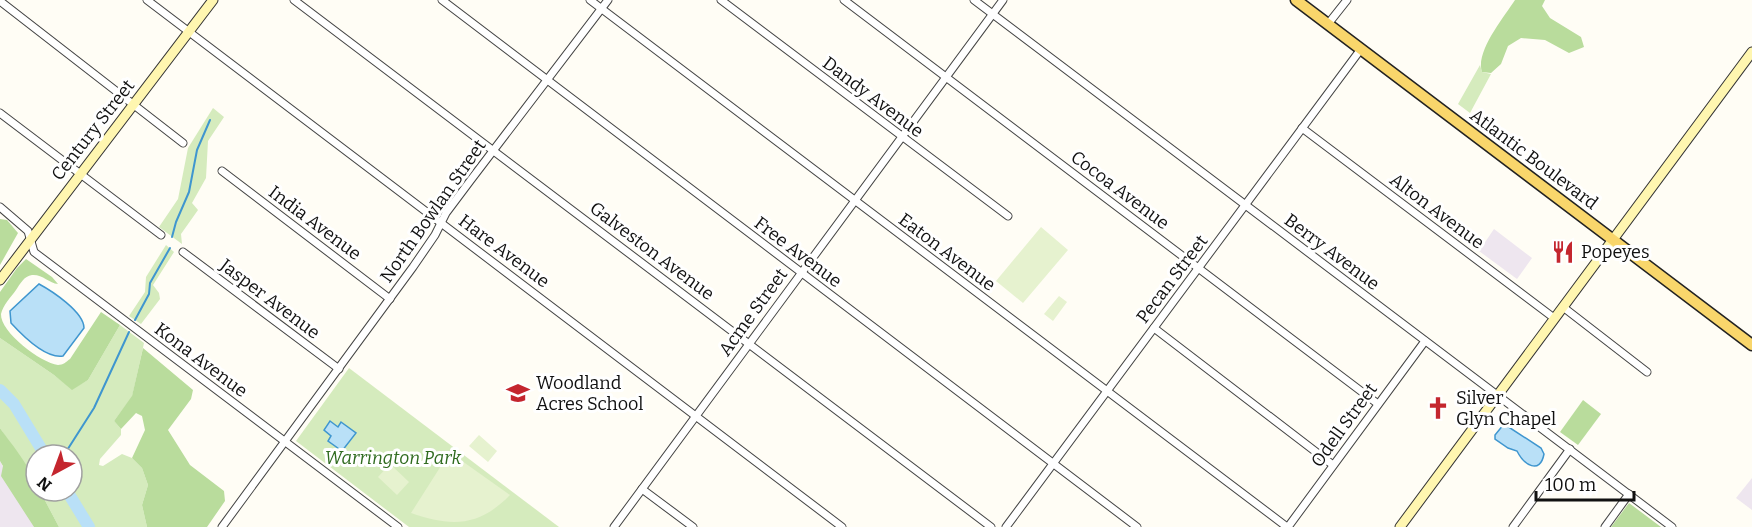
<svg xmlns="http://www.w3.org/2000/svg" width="1752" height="527" font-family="Bitter,serif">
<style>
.industrial{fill:#eee6ef}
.green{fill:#d5ebbd}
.forest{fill:#b9dc9c}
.pitch{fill:#e6f2cf}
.water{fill:#b9e0f7;stroke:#3f96cf;stroke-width:1.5}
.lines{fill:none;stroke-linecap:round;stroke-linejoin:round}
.stream{stroke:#3f96cf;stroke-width:2}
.river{stroke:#b9e0f7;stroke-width:12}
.street-casing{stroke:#444;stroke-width:9}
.secondary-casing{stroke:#333;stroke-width:11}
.primary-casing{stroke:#222;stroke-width:13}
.street{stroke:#fff;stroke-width:7}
.secondary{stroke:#fff6b0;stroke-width:9}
.primary{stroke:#f9d66b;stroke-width:10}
.labels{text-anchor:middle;stroke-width:6;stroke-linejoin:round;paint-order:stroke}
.street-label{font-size:18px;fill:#111;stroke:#fff}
.poi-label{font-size:18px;fill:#111;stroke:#fff;text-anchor:start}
.park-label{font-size:18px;font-style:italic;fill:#2f6b1f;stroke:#fff}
</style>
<rect width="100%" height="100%" fill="#fffdf5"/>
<g class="industrial">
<path d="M1494,229L1532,258L1517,279L1479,251Z"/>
<path d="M0,461L32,521L34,527H0Z"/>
<path d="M1752,478V510L1736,498Z"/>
</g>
<g class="green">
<path d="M1480,65L1482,72L1491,74L1470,113L1458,104Z"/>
<path d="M213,108L224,117L208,141L206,178L192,203L198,210L181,234L182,244L159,227L178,199L188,148Z"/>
<path d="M166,245L174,252L153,285L159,293L160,299L141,324L129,316L145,292L146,277Z"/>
<path d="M120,325L144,343L132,397L114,421L121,429V435L100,459L99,465L103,466L122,454L132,458L142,468L148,485L142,505L147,527H59L40,491H72V455H36V483L0,428V338L54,375L72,389L88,380Z"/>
<path d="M349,368L559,527H409L296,441Z"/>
</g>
<g class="forest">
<path d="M1515,0H1545L1542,6L1550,18L1581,37L1584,47L1569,53L1545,40L1521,38L1508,46L1501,64L1491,73L1482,72C1475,52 1504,17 1515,0Z"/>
<path d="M0,219L7,220L18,233L0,265Z"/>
<path d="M26,259L52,277L58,284C49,283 42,274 32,275C24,276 20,284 16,290C11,297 3,305 1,314C0,332 41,363 58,365C63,365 66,362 70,359L101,312L120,325L88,380L72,390L54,375L0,338V292L17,268Z"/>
<path d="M143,348L193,390L191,399L168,430L190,465L224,491L225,501L207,527H147L142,505L148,485L142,468L132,458L145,430L142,416L136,413L121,429L114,421L132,396Z"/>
<path d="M1583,400L1601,414L1578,445L1560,432Z"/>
<path d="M0,428C11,444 36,472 36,491H40L59,527H34L1,476L3,466L0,461Z"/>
<path d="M1629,503L1661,527H1611Z"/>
</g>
<g class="pitch">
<path d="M1041,227L1068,250L1023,303L996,281Z"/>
<path d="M1059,296L1067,302L1053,321L1044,314Z"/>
<path d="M479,435L497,451L488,462L469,446Z"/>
<path d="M455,456L510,495C479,527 451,527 411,513L446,458Z"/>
<path d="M390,464L409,482L397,495L378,477Z"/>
</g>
<g class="water">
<path d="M39,284C52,291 84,312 84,328L63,356C45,359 22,335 11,323L10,311Z"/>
<path d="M330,421L338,427L341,422L356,433L342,451L328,441L331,436L324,430Z"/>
<path d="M1504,424L1541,448L1544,454C1540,475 1524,465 1517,451L1508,448L1495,439V435Z"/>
</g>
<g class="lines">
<g class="stream">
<path d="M172,237L176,222L189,192L197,150L210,120"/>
<path d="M135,320L149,294L150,283L170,248"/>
<path d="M64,455L94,408L129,332"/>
</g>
<g class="river">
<path d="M0,390L14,404L45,455"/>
<path d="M67,491L89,527"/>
</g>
<g class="street-casing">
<g id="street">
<path d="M147,0L842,527"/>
<path d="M294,0L991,527"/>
<path d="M442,0L1137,527"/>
<path d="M590,0L1287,527"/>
<path d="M721,0L1008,216"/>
<path d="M844,0L1378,404"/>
<path d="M974,0L1672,527"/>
<path d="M0,1L183,143"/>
<path d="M1328,24L1347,0"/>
<path d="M0,113L161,235"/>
<path d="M1302,128L1554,318"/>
<path d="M222,171L390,299"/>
<path d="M0,207L28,231L34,252L398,527"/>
<path d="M183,252L339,369"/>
<path d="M1563,307L1647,372"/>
<path d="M1154,328L1333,465"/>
<path d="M642,489L693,527"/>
<path d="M222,527L413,267L435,235L446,213L470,181L608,0"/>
<path d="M614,527L1003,0"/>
<path d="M1006,527L1361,49"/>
<path d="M1288,527L1425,341"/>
<path d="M1513,527L1570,449"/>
<path d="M1605,527L1629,494"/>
</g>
</g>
<g class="secondary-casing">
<g id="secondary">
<path d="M0,280L213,0"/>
<path d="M1400,527L1752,52"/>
</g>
</g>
<g class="primary-casing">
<path id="primary" d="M1296,0L1752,345"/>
</g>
<use href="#street" class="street"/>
<use href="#secondary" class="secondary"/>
<use href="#primary" class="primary"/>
</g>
<defs>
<g id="restaurant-bare" transform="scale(1.8)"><path d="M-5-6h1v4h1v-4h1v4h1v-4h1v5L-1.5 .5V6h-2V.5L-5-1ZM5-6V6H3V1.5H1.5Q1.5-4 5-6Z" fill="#c4262e" stroke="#fff" stroke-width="2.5" paint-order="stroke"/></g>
<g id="school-bare" transform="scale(1.8)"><path d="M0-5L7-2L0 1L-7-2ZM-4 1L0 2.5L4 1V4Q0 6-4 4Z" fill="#c4262e" stroke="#fff" stroke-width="2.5" paint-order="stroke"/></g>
<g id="church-bare" transform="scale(1.8)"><path d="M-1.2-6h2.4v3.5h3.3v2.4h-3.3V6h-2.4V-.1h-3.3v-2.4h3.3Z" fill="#c4262e" stroke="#fff" stroke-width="2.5" paint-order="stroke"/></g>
</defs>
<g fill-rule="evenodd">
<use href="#restaurant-bare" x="1563" y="252"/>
<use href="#school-bare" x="518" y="393"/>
<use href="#church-bare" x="1438" y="408"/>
</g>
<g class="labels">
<g class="street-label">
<text transform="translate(873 97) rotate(37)" y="6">Dandy Avenue</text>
<text transform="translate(93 130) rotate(-52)" y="6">Century Street</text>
<text transform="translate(1534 159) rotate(37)" y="6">Atlantic Boulevard</text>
<text transform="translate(1120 190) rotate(37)" y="6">Cocoa Avenue</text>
<text transform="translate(433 211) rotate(-55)" y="6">North Bowlan Street</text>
<text transform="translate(1437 211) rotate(37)" y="6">Alton Avenue</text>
<text transform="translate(315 223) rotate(37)" y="6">India Avenue</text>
<text transform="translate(504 251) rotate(37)" y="6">Hare Avenue</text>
<text transform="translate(652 251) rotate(37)" y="6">Galveston Avenue</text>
<text transform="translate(798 252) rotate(37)" y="6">Free Avenue</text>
<text transform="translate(947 252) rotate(37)" y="6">Eaton Avenue</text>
<text transform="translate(1332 252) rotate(37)" y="6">Berry Avenue</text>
<text transform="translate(1172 279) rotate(-53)" y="6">Pecan Street</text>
<text transform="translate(270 299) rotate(37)" y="6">Jasper Avenue</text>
<text transform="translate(753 312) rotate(-54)" y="6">Acme Street</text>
<text transform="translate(201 360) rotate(37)" y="6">Kona Avenue</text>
<text transform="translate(1344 425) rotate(-54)" y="6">Odell Street</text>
</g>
<g class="poi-label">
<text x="1581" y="258">Popeyes</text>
<text x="536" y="389">Woodland<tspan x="536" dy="21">Acres School</tspan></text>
<text x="1456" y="404">Silver<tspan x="1456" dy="21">Glyn Chapel</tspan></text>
</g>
<g class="park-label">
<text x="393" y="464">Warrington Park</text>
</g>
</g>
<g transform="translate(54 473) rotate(221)"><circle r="28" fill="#ffffff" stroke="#a0a0a0" stroke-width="1.5"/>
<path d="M0-4.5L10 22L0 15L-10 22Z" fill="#c4262e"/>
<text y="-9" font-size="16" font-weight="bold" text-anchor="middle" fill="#111111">N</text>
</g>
<path d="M1536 491v9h98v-9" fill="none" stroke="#111111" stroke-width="3"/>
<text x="1545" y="491" font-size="18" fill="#111111" stroke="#ffffff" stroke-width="4.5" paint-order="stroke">100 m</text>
</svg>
